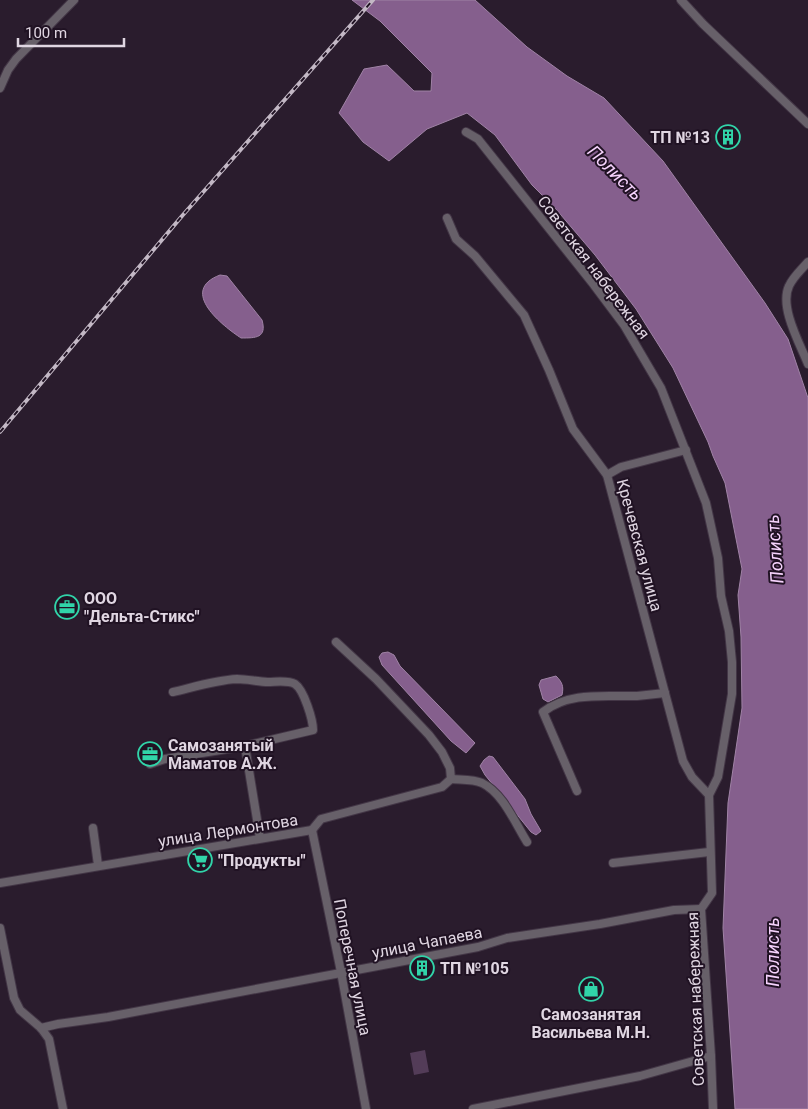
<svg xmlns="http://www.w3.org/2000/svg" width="808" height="1109" font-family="Roboto,sans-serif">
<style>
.green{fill:#533c58}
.water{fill:#855f8d;stroke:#a083a6}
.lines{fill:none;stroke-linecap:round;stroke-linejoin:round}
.minor-casing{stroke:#433646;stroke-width:10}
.minor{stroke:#676069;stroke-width:8}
.rail-casing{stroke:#c3b8c5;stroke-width:4}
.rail{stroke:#201223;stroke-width:2;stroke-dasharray:5.5;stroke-linecap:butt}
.labels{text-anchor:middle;stroke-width:4;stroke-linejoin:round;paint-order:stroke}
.poi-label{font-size:16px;font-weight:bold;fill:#e0d6e2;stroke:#201223;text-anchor:start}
.street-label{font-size:16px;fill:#e0d6e2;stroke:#201223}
.water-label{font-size:18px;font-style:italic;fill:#f6d3fd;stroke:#201223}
</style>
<rect width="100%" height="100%" fill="#2a1c2d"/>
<path class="green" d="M425,1050L429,1072L414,1075L410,1053Z"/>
<g class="water">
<path d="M352,0H475L527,47L567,76L604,98L663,161L765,303L788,339L808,398V1109H735L723,928L728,803L742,708L741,637L738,595L742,569L725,483L713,456L708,442L673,368L636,309L595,255L555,208L532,185L495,135L467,113L427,129L389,161L363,142L339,113L364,69L387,65L414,91H431L432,73L380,21Z"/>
<path d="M220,275L227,276L262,320C267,338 256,338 241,338C223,326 178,291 220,275Z"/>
<path d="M388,652L394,655L400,666L475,743L466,753L451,741L382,665L379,657L382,653Z"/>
<path d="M556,676C562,682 564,686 562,695L548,702L543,699L539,685L541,680Z"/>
<path d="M489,756L493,757L525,799L531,814L541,831L536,835L531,832L485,775L480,766L484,760Z"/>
</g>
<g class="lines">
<g class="minor-casing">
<g id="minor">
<path d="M681,0L703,24L808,124"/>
<path d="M0,88L8,70L16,59L74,0"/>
<path d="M466,132L478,139L594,285L624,325L661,388L706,503L718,558L721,596L729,631L732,662V694L718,777L709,795L712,893L701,909L711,1056L713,1109"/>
<path d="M447,218L456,239L475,256L524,315L549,370L573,429L607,475L683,761L692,777L709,795"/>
<path d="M808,262C801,270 793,277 789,286C779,307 800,344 808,364"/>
<path d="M607,475L621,467L686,450"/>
<path d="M336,642L376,679L429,735L442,752L450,768L451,779"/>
<path d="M245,746L260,838"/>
<path d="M150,764L165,759L245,746L313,730C313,720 304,690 295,684C288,680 276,682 268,682C258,682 248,679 237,679C216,680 194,687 173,692"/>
<path d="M451,779C460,780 473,779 482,783C503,793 515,823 527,842"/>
<path d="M577,791L543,712C570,691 605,697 637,696C647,695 656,694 665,693"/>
<path d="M93,828L98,865"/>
<path d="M312,830L341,972L366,1109"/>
<path d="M613,863L709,852"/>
<path d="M0,883L312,830L321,819L442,787L451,779"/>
<path d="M0,928L14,998L20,1010L41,1028L49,1039L63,1109"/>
<path d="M41,1028L58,1024L108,1017L478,947L507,938L600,924L674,910L701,909"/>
<path d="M473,1109L640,1076L711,1056"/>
</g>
</g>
<use href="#minor" class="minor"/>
<g class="rail-casing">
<path id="rail" d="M0,432L182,216L373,0"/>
</g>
<use href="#rail" class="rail"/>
</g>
<defs>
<g id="building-ring" transform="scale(1.25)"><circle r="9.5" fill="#201223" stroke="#31d4a9" stroke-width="1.5"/><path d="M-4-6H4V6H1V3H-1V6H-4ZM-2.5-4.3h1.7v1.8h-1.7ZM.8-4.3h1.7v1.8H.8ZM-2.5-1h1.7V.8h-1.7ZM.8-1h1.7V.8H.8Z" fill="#31d4a9"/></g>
<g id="office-ring" transform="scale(1.25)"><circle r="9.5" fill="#201223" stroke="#31d4a9" stroke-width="1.5"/><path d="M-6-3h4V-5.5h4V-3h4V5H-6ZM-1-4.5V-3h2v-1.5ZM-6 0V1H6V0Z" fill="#31d4a9"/></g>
<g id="supermarket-ring" transform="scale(1.25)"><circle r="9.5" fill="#201223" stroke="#31d4a9" stroke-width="1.5"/><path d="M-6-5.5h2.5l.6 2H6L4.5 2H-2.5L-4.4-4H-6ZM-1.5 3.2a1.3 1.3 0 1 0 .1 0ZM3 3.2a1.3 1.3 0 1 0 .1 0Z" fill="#31d4a9"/></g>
<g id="shop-ring" transform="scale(1.25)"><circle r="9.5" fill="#201223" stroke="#31d4a9" stroke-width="1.5"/><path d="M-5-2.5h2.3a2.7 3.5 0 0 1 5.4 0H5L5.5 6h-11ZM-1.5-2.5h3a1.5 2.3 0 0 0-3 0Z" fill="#31d4a9"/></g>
</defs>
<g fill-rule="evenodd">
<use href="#building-ring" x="728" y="137"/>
<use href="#office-ring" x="67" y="607"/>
<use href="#office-ring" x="150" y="754"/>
<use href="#supermarket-ring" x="200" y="860"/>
<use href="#building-ring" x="422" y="968"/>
<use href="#shop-ring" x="591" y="989"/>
</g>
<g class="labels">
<g class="poi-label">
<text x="710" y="143" text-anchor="end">ТП №13</text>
<text x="84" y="604">ООО<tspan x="84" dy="18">"Дельта-Стикс"</tspan></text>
<text x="168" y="751">Самозанятый<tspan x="168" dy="18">Маматов А.Ж.</tspan></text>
<text x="218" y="866">"Продукты"</text>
<text x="440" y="974">ТП №105</text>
<text x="591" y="1020" text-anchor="middle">Самозанятая<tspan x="591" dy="18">Васильева М.Н.</tspan></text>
</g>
<g class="street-label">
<text transform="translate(594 267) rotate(53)" y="6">Советская набережная</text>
<text transform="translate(640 545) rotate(75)" y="6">Кречевская улица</text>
<text transform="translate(228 830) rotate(-9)" y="6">улица Лермонтова</text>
<text transform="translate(427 942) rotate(-11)" y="6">улица Чапаева</text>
<text transform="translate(353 967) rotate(79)" y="6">Поперечная улица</text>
<text transform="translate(695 999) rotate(-92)" y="6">Советская набережная</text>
</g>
<g class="water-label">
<text transform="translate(615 173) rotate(45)" y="6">Полисть</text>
<text transform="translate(775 549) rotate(-94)" y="6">Полисть</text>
<text transform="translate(773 952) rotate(-90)" y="6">Полисть</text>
</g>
</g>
<path d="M18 38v8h106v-8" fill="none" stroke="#e0d6e2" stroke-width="2.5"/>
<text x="25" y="38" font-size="15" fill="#e0d6e2" stroke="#201223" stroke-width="4" paint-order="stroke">100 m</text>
</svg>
